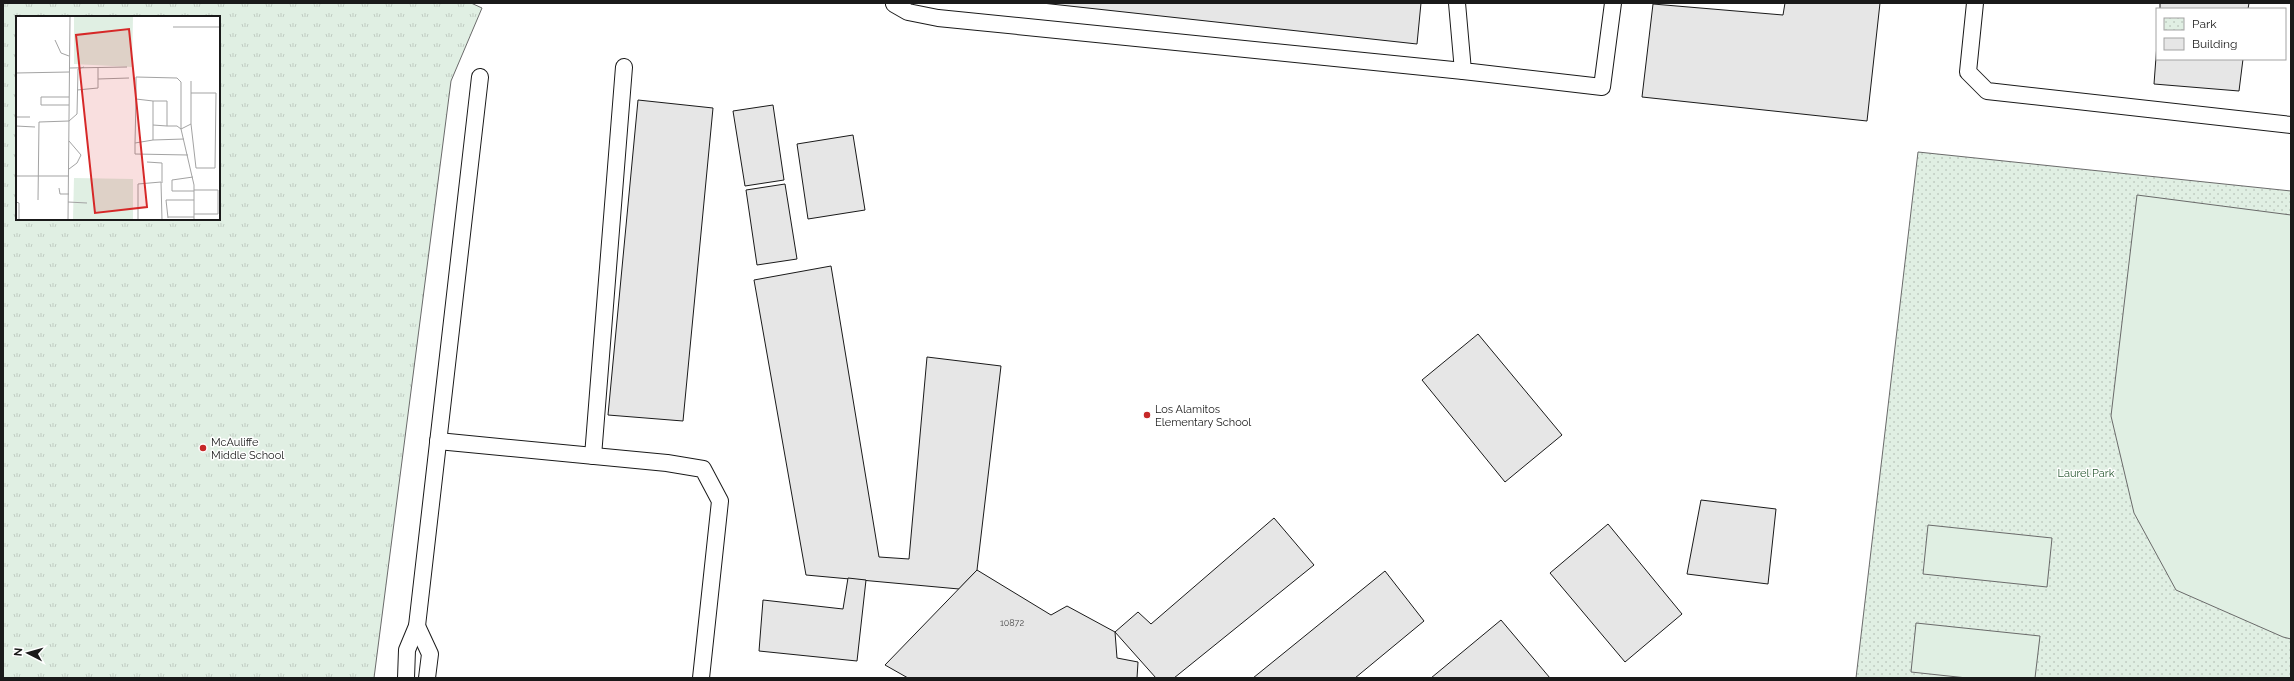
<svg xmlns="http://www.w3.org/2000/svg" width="2294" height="681" font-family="Raleway,sans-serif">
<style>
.grass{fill:url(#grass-tufts);stroke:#6a6a6a;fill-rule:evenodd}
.park{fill:url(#park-dots);stroke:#6a6a6a}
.garden{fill:#e0efe3;stroke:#6a6a6a}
.building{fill:#e6e6e6;stroke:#1a1a1a}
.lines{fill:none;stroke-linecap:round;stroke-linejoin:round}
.lane-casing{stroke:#1a1a1a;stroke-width:18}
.lane{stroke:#fff;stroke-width:16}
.poi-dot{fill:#c62828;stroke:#fff;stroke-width:1.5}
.labels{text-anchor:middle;stroke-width:3;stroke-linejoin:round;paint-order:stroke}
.number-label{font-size:9px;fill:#4d4d4d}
.poi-label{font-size:11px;fill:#1a1a1a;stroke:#fff;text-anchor:start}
.park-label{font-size:11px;fill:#2b5a34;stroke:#fff}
.inset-road{fill:none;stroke:#a3a3a3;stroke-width:1}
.view{fill:#d62828;fill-opacity:0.15;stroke:#d62828;stroke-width:2}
.inset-edge{fill:none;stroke:#1a1a1a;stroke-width:2}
</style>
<defs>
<pattern id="grass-tufts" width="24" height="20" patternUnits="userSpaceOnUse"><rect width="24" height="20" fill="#e0efe3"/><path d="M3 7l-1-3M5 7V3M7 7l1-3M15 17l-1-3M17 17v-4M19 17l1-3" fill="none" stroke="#c0ccc2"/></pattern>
<pattern id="park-dots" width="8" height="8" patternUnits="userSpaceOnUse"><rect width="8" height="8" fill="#e0efe3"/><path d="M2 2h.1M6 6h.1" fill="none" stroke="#c0ccc2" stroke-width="1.8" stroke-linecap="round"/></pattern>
</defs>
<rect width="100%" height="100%" fill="#fff"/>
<path class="grass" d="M3,3H471L482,8L451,81L374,678H3ZM17,17H219V219H17Z"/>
<path class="park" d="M1918,152L2291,191V678H1856Z"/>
<g class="garden">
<path d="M2137,195L2291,215V639L2283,637L2176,590L2134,513L2111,416Z"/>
<path d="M1928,525L2052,538L2047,587L1923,574Z"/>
<path d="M1916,623L2040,636L2035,678H1967L1911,672Z"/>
</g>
<g class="building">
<path d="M1042,3H1421L1417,44Z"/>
<path d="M1785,3H1880L1867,121L1642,97L1653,4L1783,15Z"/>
<path d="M2160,3H2249L2248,9H2160Z"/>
<path d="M2157,44V59H2243L2239,91L2154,84Z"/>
<path d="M638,100L713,108L683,421L608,415Z"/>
<path d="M773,105L784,180L745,186L733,111Z"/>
<path d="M853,135L865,210L808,219L797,144Z"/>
<path d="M785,184L797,259L757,265L746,190Z"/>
<path d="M831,266L879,557L909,559L927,357L1001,366L977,570L959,589L806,575L754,280Z"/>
<path d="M1478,334L1562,435L1505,482L1422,380Z"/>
<path d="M1701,500L1776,509L1768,584L1687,574Z"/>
<path d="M1274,518L1314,565L1174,678H1156L1115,632L1138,612L1151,624Z"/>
<path d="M1608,524L1682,614L1625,662L1550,573Z"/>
<path d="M977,570L1051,615L1067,606L1115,632L1117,658L1138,662L1137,678H908L885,665Z"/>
<path d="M1385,571L1424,621L1355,678H1253Z"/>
<path d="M848,578L866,580L857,661L759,651L763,600L843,609Z"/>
<path d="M1501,620L1550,678H1431Z"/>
</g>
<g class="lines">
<g class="lane-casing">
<g id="lane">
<path d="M1457,3L1463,71L1602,87L1613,3"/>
<path d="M1975,3L1968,72L1987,91L2291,125"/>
<path d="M894,4L908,12L938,18L1463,71"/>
<path d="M438,441L667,463L703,469L720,501L701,678"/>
<path d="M593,456L624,67"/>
<path d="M417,626L430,654L427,678"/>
<path d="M406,678L407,650L417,626L480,77"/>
</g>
</g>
<use href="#lane" class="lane"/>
</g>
<g class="poi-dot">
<circle cx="1147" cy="415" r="4"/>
<circle cx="203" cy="448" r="4"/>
</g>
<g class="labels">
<g class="number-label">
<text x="1012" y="626">10872</text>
</g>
<g class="poi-label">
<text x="1155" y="413">Los Alamitos<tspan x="1155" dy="13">Elementary School</tspan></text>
<text x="211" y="446">McAuliffe<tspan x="211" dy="13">Middle School</tspan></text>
</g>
<g class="park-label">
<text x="2086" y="477">Laurel Park</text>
</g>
</g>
<g transform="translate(16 16)">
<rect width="204" height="204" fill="#fff"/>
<path d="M58,0H117L116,51L58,48Z" fill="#e0efe3"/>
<path d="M58,162L117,163V204H57Z" fill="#e0efe3"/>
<path d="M98,180H115V204H82L85,187Z" fill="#e0efe3"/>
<path class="inset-road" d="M157,11H204M39,24L45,37L53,40M53,52L111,51M0,57L53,56M82,63L113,62M61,74L82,72V51M137,85L120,83V61L161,62L165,66V113L178,169V204M53,89H25V81H53M0,101H14M175,108L180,152H199L200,77H175M137,109L151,110M0,110L19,111M165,113L161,110H151V85H137V124L168,123M165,113L175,108V65M137,124L119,127V138L172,139M119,127L120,83M131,146L146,147V167M53,153L61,147L65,139L53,125M0,160H53M177,161L156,164V175H178M43,172L44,178H53M22,184L23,106L53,105L61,98L62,53L68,51M0,186L3,187V204M52,186L71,187M178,198H202V174H178M152,201H178M152,202L150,184H178M52,204L54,0M122,204V168L145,166L146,204"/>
<path class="view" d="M113,13L131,191L79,197L60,19Z"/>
<rect width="204" height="204" class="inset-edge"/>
</g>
<rect width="2294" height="681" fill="none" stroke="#1a1a1a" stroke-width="8"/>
<rect x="2156" y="8" width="130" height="52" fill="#ffffff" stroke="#a3a3a3"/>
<rect x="2164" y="18" width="20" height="12" fill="url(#park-dots)" stroke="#a3a3a3"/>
<text x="2192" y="28" font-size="12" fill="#1a1a1a">Park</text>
<rect x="2164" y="38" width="20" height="12" fill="#e6e6e6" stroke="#a3a3a3"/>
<text x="2192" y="48" font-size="12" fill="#1a1a1a">Building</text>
<g transform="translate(28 653) rotate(276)" stroke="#ffffff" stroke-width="3" paint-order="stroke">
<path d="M0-3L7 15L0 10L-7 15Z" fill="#1a1a1a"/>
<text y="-6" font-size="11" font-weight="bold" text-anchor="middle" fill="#1a1a1a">N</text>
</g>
</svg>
